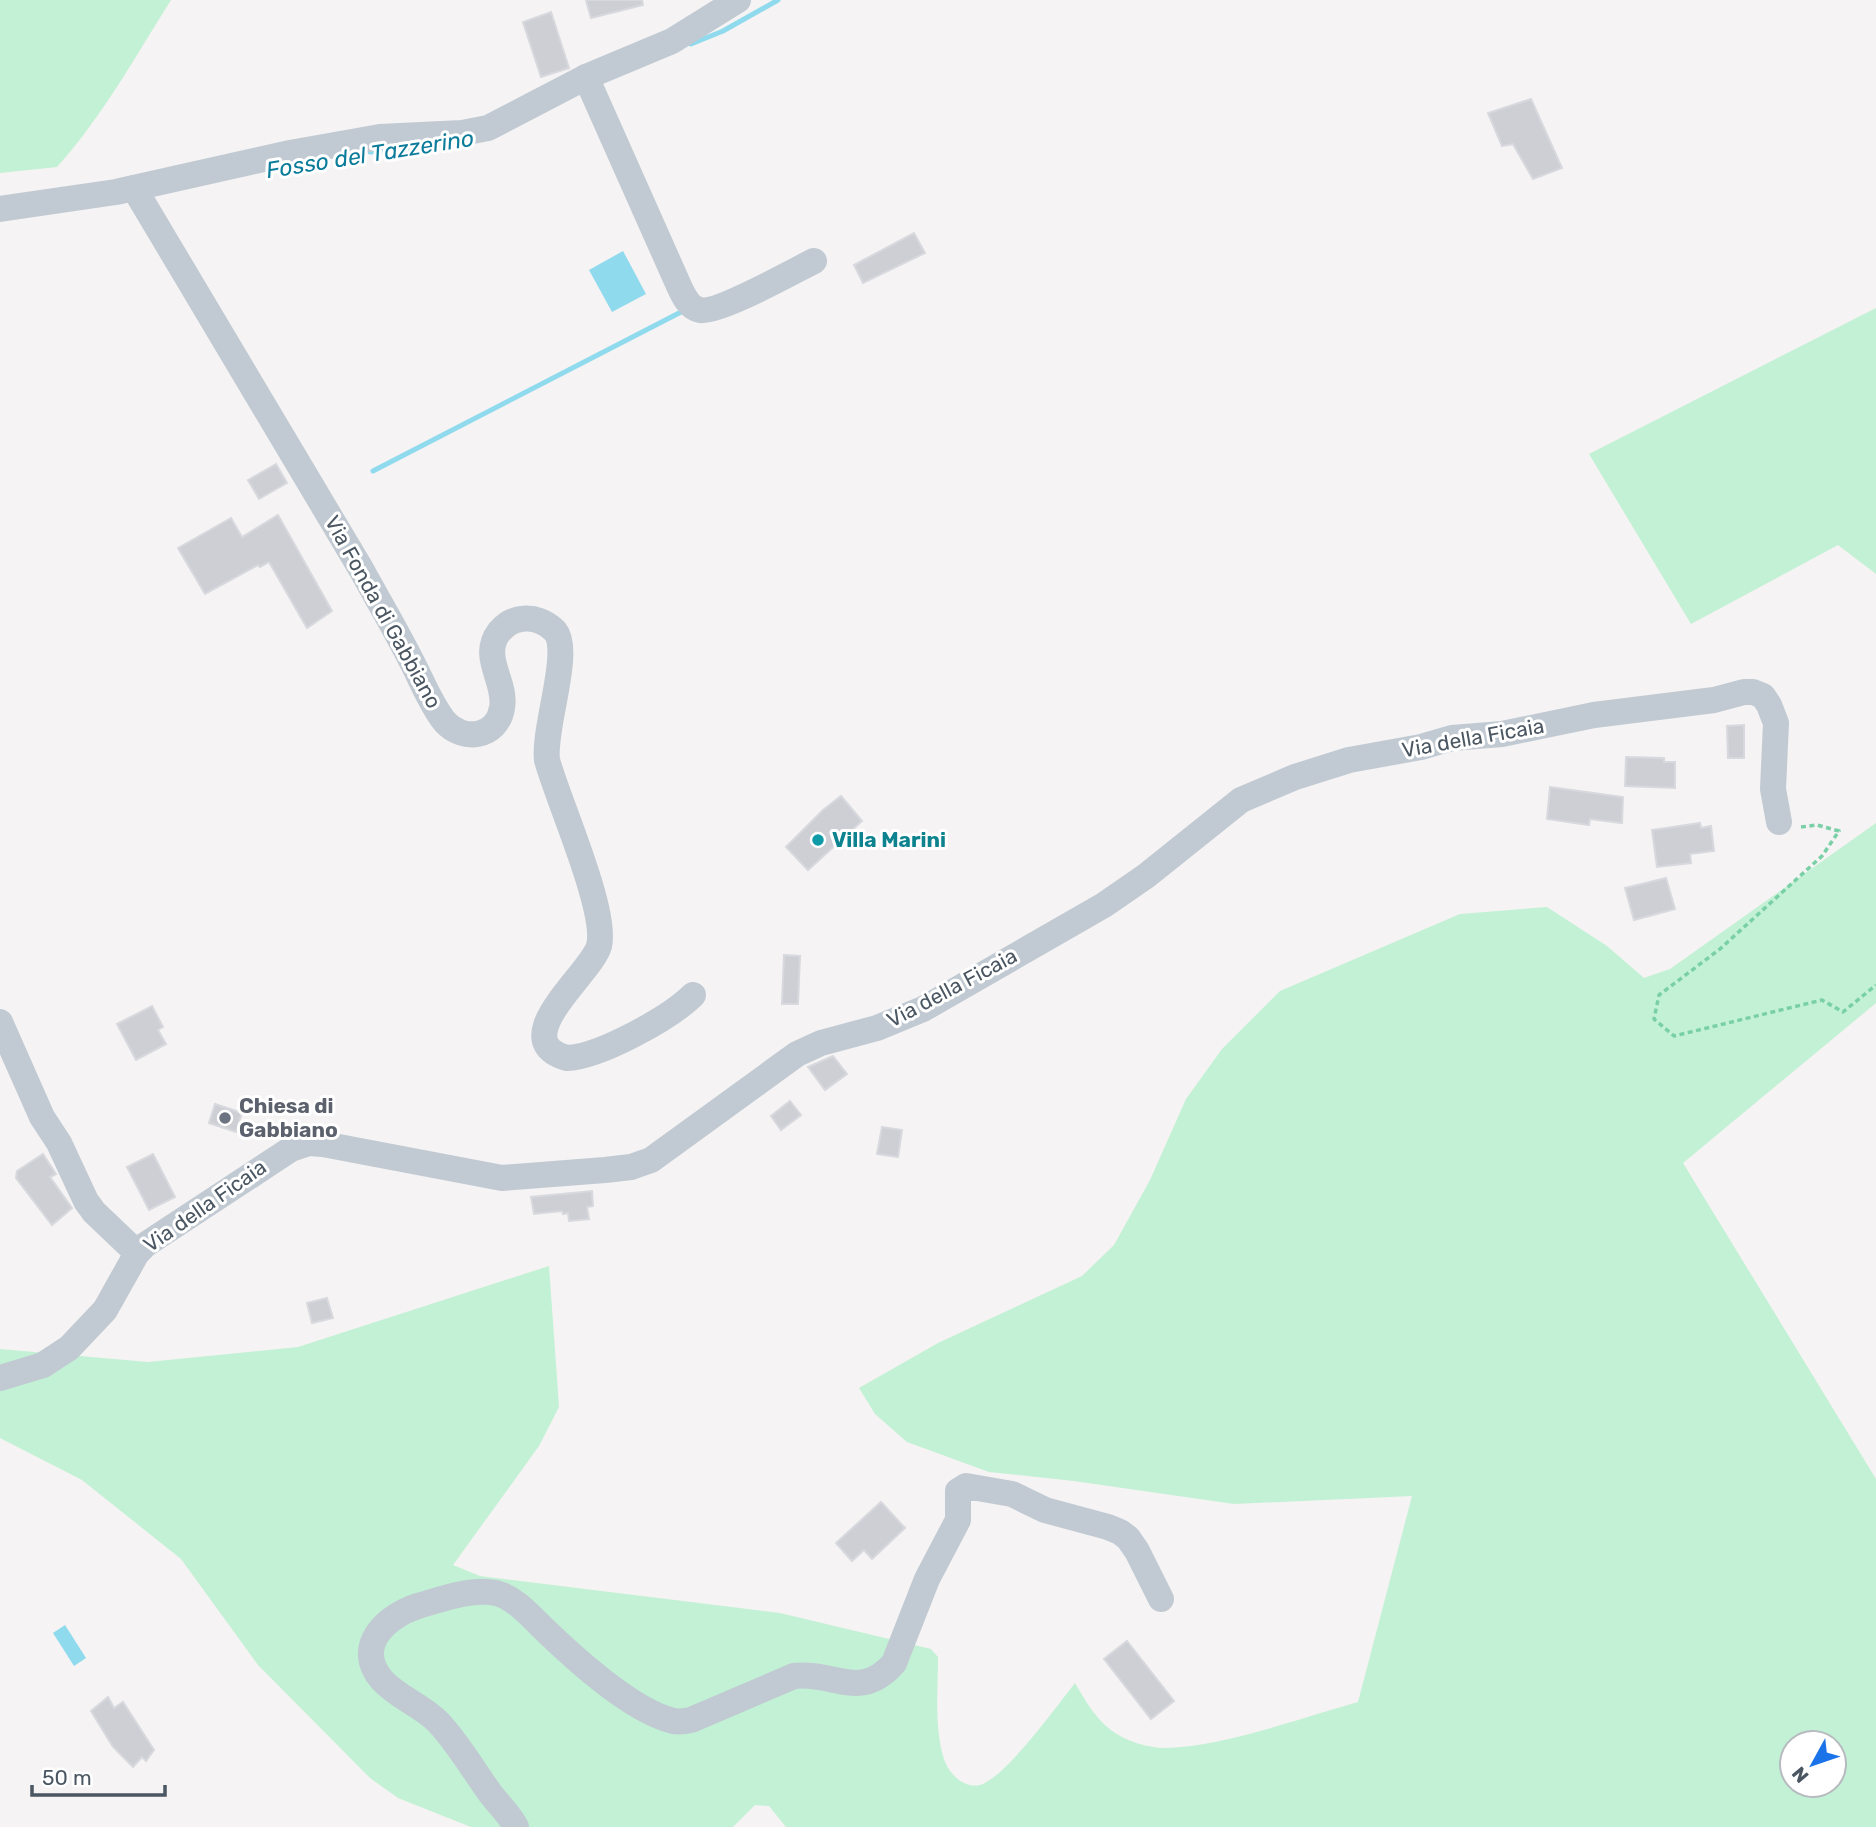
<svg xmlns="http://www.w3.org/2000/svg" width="1876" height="1827" font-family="Rubik,sans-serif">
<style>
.green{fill:#c3f1d5;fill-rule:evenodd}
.water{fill:#90daee}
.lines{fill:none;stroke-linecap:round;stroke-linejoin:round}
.stream{stroke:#90daee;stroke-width:5}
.building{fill:#cdcfd5;stroke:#d7d9de;stroke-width:2}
.path{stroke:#7ad0a6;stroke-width:3.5;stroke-dasharray:5 3.5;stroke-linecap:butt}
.minor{stroke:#c1cad2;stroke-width:26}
.culture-dot{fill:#0f9aa8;stroke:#fff;stroke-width:2.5}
.worship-dot{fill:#6b7280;stroke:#fff;stroke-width:2.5}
.labels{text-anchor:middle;stroke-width:6;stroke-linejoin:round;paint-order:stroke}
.street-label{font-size:21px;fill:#4a5661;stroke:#fff}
.culture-label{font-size:21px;font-weight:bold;fill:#0d838f;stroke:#fff;text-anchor:start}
.worship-label{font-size:21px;font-weight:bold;fill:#5b616d;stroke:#fff;text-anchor:start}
.water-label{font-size:23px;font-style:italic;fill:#0c7c9b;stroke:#fff}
</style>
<rect width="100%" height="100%" fill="#f5f3f3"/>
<g class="green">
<path d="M0,0H171C135,57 102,117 57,167L0,173Z"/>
<path d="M1876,308V574L1838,545L1691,624L1589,454Z"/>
<path d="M1876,823V1003L1683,1163L1876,1479V1827H786L769,1806L755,1805L733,1827H471L398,1798L370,1778L258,1665L181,1559L82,1480L0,1438V1349L148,1362L298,1347L549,1266L559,1407L539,1446L453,1565L480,1576L780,1613L931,1649L938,1657C938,1691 934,1727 944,1759C948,1773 964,1789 980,1785C1006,1777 1056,1707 1075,1683C1085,1700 1095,1718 1111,1730C1125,1741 1148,1748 1166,1748C1225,1746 1301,1718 1358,1702L1412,1496L1234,1504L1074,1481L989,1472L907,1442L875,1414L859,1388L938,1343L1082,1276L1114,1245L1150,1180L1186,1099L1222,1049L1280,991L1460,914L1547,907L1607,946L1644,978L1670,969ZM1792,1743H1834V1785H1792Z"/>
</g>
<g class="water">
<path d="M623,251L646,294L612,312L589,270Z"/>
<path d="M65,1625L86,1658L74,1666L53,1633Z"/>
</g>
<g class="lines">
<g class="stream">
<path d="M691,44L723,31L778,0"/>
<path d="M370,152L420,148"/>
<path d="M373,471L681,312"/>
</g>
</g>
<g class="building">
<path d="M586,0H642L643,5L591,18Z"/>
<path d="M551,12L569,68L541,77L523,22Z"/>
<path d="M1531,99L1562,168L1533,179L1513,144L1502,146L1488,113Z"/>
<path d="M914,233L925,253L863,283L854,265Z"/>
<path d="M276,464L287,483L259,499L248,480Z"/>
<path d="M278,515L332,611L307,628L269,562L260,567L258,565L205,594L178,548L231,518L242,537Z"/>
<path d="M1744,725V758H1728L1727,726Z"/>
<path d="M1626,757L1664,758V762H1675V788L1625,786Z"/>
<path d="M1550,787L1623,797L1622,823L1590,819L1589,825L1547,819Z"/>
<path d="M841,796L862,821L808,870L786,847L823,810Z"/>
<path d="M1700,823L1701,828L1711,826L1714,851L1690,854L1691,863L1657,867L1652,830Z"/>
<path d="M1666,878L1675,909L1634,920L1625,888Z"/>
<path d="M784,955L800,956L798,1004H782Z"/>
<path d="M152,1006L163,1027L158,1030L166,1044L136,1060L117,1024Z"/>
<path d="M833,1056L847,1074L825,1090L808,1067Z"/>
<path d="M790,1101L801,1115L781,1130L771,1116Z"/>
<path d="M215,1104L242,1113L236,1132L209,1123Z"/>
<path d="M882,1127L902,1130L898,1157L877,1154Z"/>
<path d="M43,1154L56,1174L50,1177L72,1208L52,1225L16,1178L17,1171Z"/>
<path d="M153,1154L175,1197L149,1210L127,1167Z"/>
<path d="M592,1191L593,1206L587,1207L589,1219L569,1221L568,1213L563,1214L562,1211L534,1214L531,1197Z"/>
<path d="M327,1298L333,1318L312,1323L307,1303Z"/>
<path d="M881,1502L905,1528L872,1559L864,1550L852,1561L836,1543Z"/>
<path d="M1127,1641L1174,1701L1151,1719L1104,1659Z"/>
<path d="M108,1697L114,1708L123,1702L154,1750L146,1761L142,1757L133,1767L113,1747L91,1711Z"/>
</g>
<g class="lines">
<path class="path" d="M1801,827L1817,825L1839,831L1822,856L1720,949L1659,995L1654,1019L1674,1036L1822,1000L1843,1012L1876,985"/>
<g class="minor">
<path d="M586,77L679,286C683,295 689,308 700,310C717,314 794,271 814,261"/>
<path d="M134,188C210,314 286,441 361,569C378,600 396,630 412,662C422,681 431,705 445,722C463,742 497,738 502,708C507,682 480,657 499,632C505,625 513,620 521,619C534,617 546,622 555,631C572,651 543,728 547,760C558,801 608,911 599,946C591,974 504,1040 567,1058C599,1057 670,1018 693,995"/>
<path d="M0,209L116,192L290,153L380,137L462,133L488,128L586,77L672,41L738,0"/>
<path d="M0,1022L42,1117L59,1143L86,1201L94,1212L137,1253"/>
<path d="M0,1378L43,1365L69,1348L105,1310L137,1253L145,1245L291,1149L309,1143L323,1144L502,1178L605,1170L631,1167L651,1160L797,1054L821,1043L877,1028L923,1009L1104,905L1146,876L1241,800L1295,777L1349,760L1421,747L1452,738L1502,734L1594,715L1714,700L1744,692H1753L1763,696L1769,705L1776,723L1773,789L1779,822"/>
<path d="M516,1827C510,1815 499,1805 490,1793C474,1771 456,1740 437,1721C421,1705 397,1697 382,1680C353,1647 386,1616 418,1606C441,1599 472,1588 496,1593C516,1598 532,1618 546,1631C576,1660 631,1709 670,1720C678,1723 684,1721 691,1720L794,1676C834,1671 860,1702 894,1663L927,1579L958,1520V1491L966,1486L1012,1494L1045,1510L1108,1527L1120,1532L1128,1538L1137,1551L1161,1599"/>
</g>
</g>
<circle class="culture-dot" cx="818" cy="840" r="7"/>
<circle class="worship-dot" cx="225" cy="1118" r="7"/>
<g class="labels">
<g class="street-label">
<text transform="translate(383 612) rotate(61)" y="7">Via Fonda di Gabbiano</text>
<text transform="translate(1473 738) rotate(-10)" y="7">Via della Ficaia</text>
<text transform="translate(952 988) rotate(-28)" y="7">Via della Ficaia</text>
<text transform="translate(205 1206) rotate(-35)" y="7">Via della Ficaia</text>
</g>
<g class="culture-label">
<text x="832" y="847">Villa Marini</text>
</g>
<g class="worship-label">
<text x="239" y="1113">Chiesa di<tspan x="239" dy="24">Gabbiano</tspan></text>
</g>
<g class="water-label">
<text transform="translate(370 154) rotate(-9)" y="8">Fosso del Tazzerino</text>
</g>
</g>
<g transform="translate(1813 1764) rotate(230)"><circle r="33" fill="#ffffff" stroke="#b7bbc0" stroke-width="2"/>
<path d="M0-5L12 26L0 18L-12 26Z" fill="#1a73e8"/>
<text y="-10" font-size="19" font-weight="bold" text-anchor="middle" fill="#4a5661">N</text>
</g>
<path d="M32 1785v10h133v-10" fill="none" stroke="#4a5661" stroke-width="3.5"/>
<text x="42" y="1785" font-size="21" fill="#4a5661" stroke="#ffffff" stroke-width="5" paint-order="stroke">50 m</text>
</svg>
